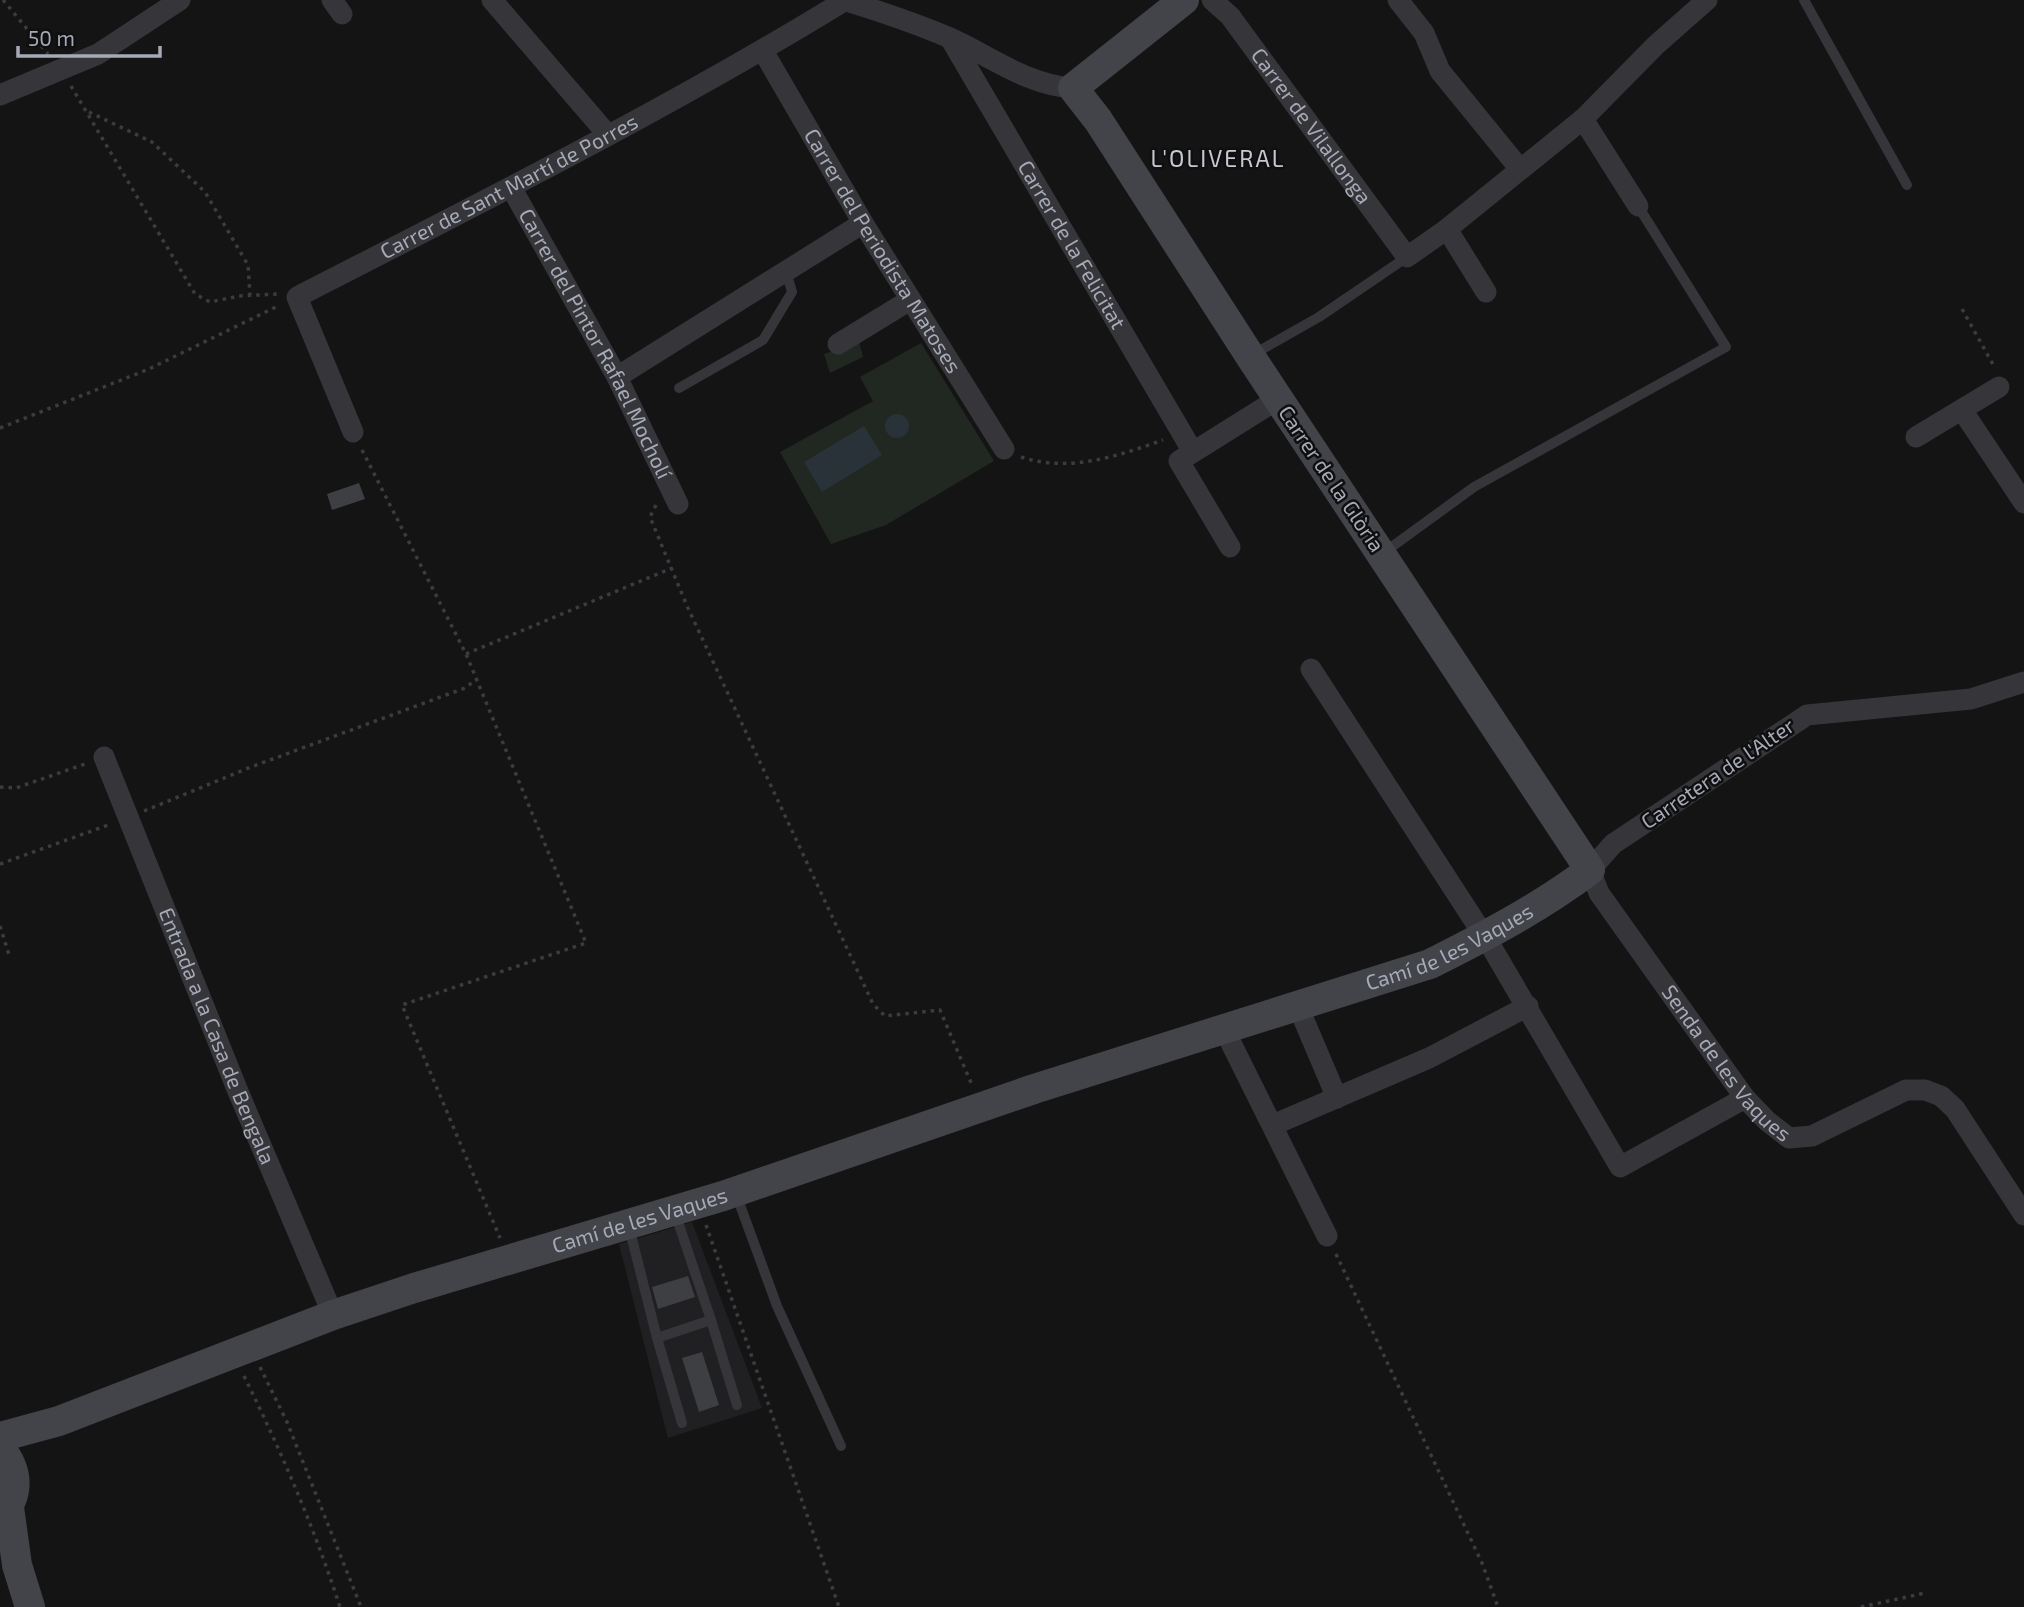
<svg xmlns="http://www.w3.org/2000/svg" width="2024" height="1607" font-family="'Exo 2',sans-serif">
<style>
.built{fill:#202022}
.green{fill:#202821}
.water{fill:#2a3239}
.building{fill:#3e3f42}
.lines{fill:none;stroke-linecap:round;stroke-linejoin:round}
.path{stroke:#3b3c41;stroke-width:3.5;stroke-dasharray:3.5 5;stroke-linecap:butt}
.lane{stroke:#35353a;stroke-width:10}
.street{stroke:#35353a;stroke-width:21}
.secondary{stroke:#43444a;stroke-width:30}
.labels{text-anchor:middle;stroke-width:5;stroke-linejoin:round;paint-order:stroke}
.street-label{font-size:21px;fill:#a5aab6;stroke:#0f0f10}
.neighbourhood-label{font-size:23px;letter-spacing:2px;fill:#c6c9d2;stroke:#0f0f10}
</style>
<rect width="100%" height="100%" fill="#141415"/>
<path class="built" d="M692,1222L762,1408L668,1438L619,1244Z"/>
<g class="green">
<path d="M859,342L863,357L830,373L824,354Z"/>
<path d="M921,343L994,461L886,525L831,544L780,452L873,401L860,377Z"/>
</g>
<g class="water">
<circle cx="897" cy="426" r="12"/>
<path d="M864,426L882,455L822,492L804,462Z"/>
</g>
<g class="building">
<path d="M359,483L365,499L332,510L327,494Z"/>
<path d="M688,1276L695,1297L658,1309L652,1287Z"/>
<path d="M702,1352L719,1405L699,1412L682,1358Z"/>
</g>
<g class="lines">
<g class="path">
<path d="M3,0L48,54"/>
<path d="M71,86L195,294L210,302L239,296L278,294"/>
<path d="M89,112L152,142L205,192L248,265L250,295"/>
<path d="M1962,309L1995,368"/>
<path d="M0,428L149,369L280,305"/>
<path d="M362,450L466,654L586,943L402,1005L500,1238"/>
<path d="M1021,457C1069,473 1118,456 1163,440"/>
<path d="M656,505L650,517L687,606L873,1004L885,1016L940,1010L972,1085"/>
<path d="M466,654L672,568"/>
<path d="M0,787L16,788L85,764"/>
<path d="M144,811L251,767L465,688L477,679"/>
<path d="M0,864L111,824"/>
<path d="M0,926L10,958"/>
<path d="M706,1225L839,1607"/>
<path d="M1336,1254L1482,1563L1498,1607"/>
<path d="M260,1367L287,1422L361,1607"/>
<path d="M244,1376C281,1451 314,1527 340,1607"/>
<path d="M1861,1607L1925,1593"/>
</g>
<g class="lane">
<path d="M1804,0L1907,185"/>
<path d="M1252,355L1319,317L1407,257"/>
<path d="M679,388L763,340L792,292L786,271"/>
<path d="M1382,554L1474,487L1726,347L1638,206"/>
<path d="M736,1194L777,1306L841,1446"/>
<path d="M629,1227L657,1338L711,1320L675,1213"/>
<path d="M711,1320L737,1405"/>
<path d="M657,1338L682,1423"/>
</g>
<g class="street">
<path d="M332,0L342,14"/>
<path d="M492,0L608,135"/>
<path d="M843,0C879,11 915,23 950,38C990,56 1029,86 1073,88"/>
<path id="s1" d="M1212,0L1230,16L1407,257L1447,229L1583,119L1656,45L1707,0"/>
<path d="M1398,0L1424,33L1440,71L1520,169"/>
<path id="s2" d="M950,38L1193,452"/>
<path id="s3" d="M763,51L863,223L1004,449"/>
<path d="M0,95L98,54L180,0"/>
<path d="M1583,119L1638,206"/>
<path id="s4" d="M511,187L617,377L678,504"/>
<path d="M1447,229L1486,292"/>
<path d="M838,344L910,300"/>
<path d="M617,377L863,223"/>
<path d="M1962,410L2024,503"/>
<path id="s5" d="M353,432L297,297C482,202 668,109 844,1"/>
<path d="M1916,437L1999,387"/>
<path d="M1230,547L1179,461L1278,399"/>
<path d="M1311,669L1492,948L1620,1167L1745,1098"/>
<path id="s6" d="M2024,682L1971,699L1807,715L1613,844L1590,870L1599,893L1745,1098L1767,1121L1789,1138L1812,1136L1906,1090H1925L1941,1096L1955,1109L2024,1215"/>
<path id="s7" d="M104,757L237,1089L333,1315"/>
<path d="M1297,1004L1337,1098"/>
<path d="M1224,1029L1327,1236"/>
<path d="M1273,1125L1429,1058L1528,1006"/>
</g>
<g class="secondary">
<path id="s8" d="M0,1437L59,1421L333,1315L414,1288L723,1196L1034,1089L1430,964C1486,936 1541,907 1590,870L1250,356L1098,120L1073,88L1184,0"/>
<path d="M0,1448C19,1471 20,1495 0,1517"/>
<path d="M9,1507L17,1565L30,1607"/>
</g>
</g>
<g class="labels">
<g class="street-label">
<text dy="7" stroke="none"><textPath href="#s1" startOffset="161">Carrer de Vilallonga</textPath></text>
<text dy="7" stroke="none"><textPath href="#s5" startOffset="385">Carrer de Sant Martí de Porres</textPath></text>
<text dy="7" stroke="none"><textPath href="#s2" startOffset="240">Carrer de la Felicitat</textPath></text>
<text dy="7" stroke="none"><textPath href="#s3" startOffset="233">Carrer del Periodista Matoses</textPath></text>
<text dy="7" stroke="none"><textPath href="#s4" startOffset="178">Carrer del Pintor Rafael Mocholí</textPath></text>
<text transform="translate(1331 479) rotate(56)" y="7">Carrer de la Glòria</text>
<text transform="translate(1718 774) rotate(-34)" y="7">Carretera de l'Alter</text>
<text dy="7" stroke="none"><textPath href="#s8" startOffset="1531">Camí de les Vaques</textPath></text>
<text dy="7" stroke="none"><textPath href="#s7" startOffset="301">Entrada a la Casa de Bengala</textPath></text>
<text dy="7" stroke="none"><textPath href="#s6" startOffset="726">Senda de les Vaques</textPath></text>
<text dy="7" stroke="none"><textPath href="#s8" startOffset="676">Camí de les Vaques</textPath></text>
</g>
<g class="neighbourhood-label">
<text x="1218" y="167">L'OLIVERAL</text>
</g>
</g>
<path d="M18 46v10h142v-10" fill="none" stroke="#a5aab6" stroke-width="3.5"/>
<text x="28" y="46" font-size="21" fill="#a5aab6" stroke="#0f0f10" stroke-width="5" paint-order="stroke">50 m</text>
</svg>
